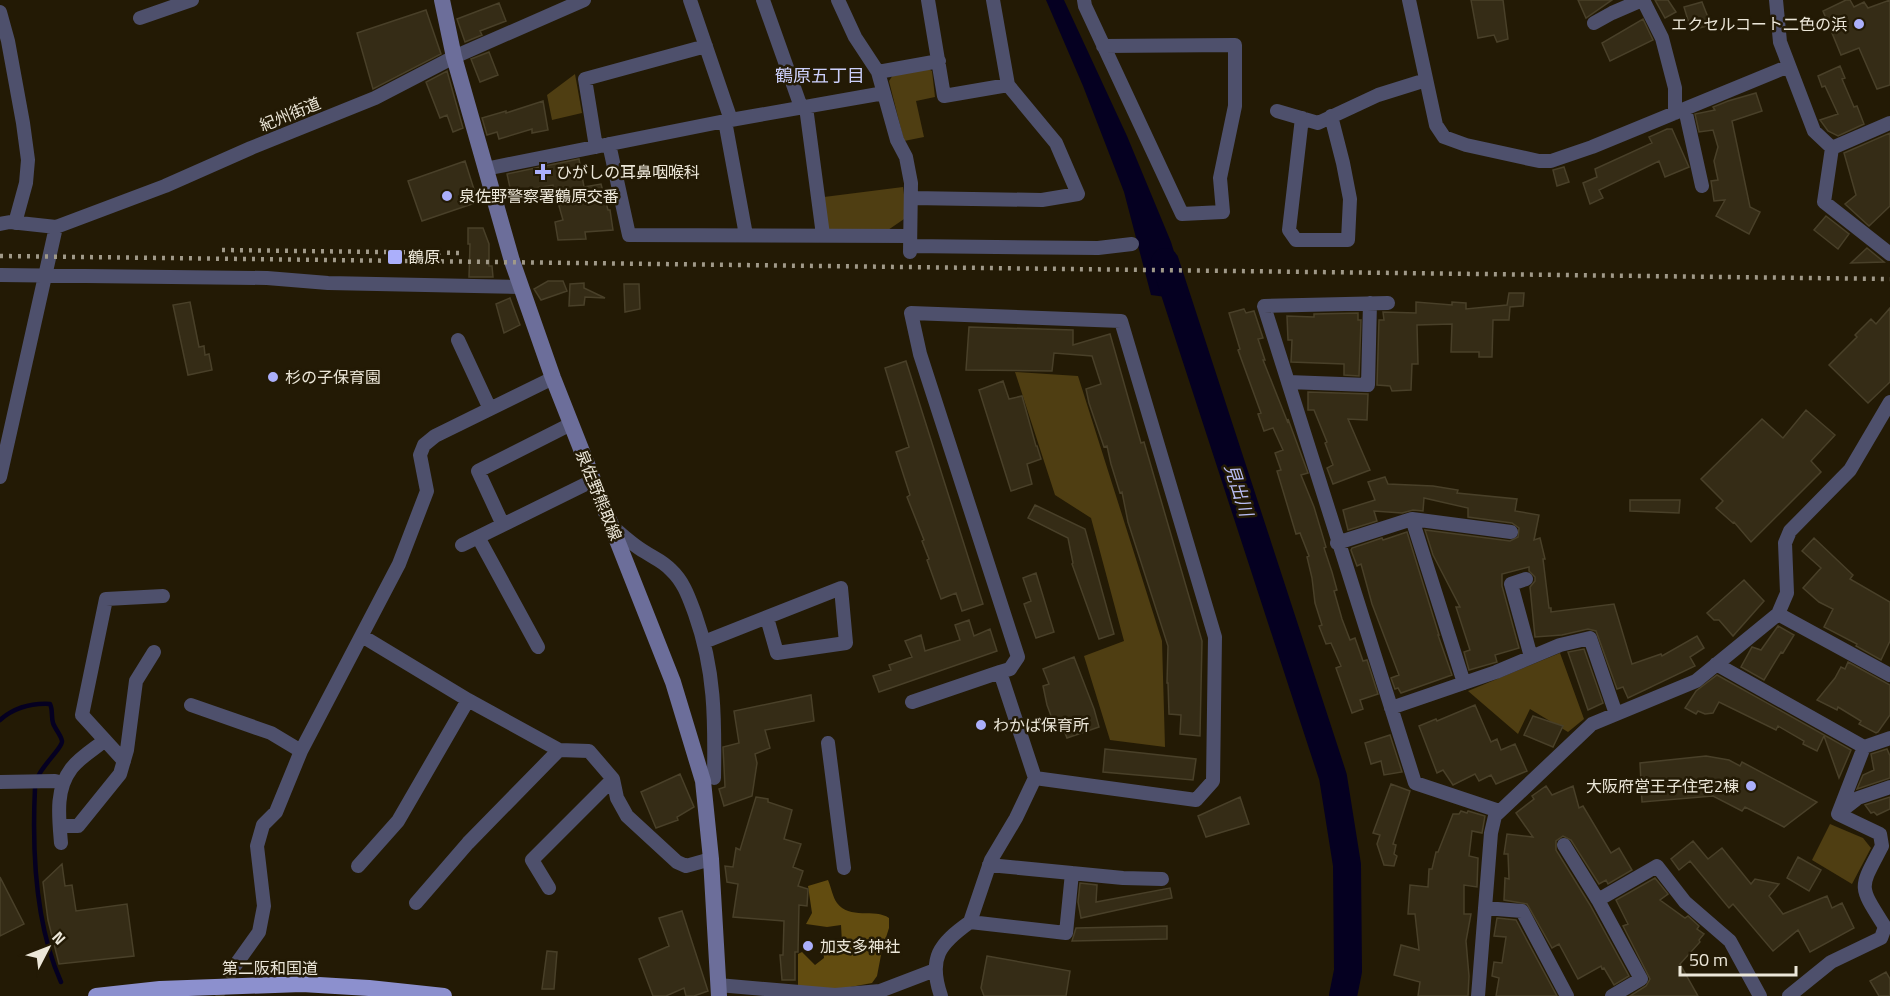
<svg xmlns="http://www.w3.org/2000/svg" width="1890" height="996" font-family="'Titillium Web','Noto Sans JP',sans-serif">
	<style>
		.green { fill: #4f3e12 }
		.forest { fill: #624c10 }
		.water { fill: #050021 }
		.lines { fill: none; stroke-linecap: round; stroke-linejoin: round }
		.stream { stroke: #050021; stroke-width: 4.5 }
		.river { stroke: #050021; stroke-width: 28 }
		.building { fill: #352c16; stroke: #494029; stroke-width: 1.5 }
		.minor-tunnel { stroke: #413925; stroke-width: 14; stroke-dasharray: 14 7; stroke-linecap: butt }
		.minor { stroke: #4e506c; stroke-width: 14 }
		.secondary { stroke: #6c6e9a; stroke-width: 16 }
		.trunk { stroke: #8c90ce; stroke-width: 16 }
		.rail { stroke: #a09989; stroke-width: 4.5; stroke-dasharray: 3 6; stroke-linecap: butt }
		.poi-dot { fill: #abaffb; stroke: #231a05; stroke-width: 2 }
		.labels { text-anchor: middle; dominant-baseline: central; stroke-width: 5; stroke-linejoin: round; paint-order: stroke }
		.poi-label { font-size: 16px; fill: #ece7d9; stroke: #231a05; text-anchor: start }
		.street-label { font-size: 16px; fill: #ece7d9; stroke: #231a05 }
		.neighbourhood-label { font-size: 18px; fill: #ccd0fb; stroke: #231a05 }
		.water-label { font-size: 18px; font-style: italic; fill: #b9bdf4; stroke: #231a05 }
	</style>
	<rect width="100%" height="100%" fill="#231a05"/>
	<path class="green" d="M925,67L932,71L935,97L916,101L924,137L904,141L889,81L893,75Z
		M575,74L582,113L552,120L547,95Z
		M903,187L907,217L888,230L828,231L824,197Z
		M1015,372L1078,376L1162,641L1165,747L1110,740L1084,656L1124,641L1091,518L1055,495Z
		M1560,653L1584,719L1568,732L1530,709L1518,734L1468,691Z
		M1830,824L1863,838L1871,848L1852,884L1812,860Z"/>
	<path class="forest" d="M828,880C831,887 833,898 837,903C849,920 875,908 889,918V928L882,950L877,976L872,983L834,990L798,987V954L802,952L815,965L824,958L823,948L835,952L842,942L841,925L827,927L806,924L812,913L808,886Z"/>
	<path class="water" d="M1046,0H1064L1127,136L1171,242L1189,300L1151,295L1124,192L1083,86Z"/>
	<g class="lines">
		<path class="stream" d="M0,720C15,707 31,703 50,704C53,710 51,716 53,723C55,729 61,735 62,741C63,747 41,767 38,777
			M35,788C32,850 35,924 61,982"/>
		<path class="river" d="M1165,262L1333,777L1347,865L1348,971L1343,996"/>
	</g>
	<path class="building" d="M1471,0H1503L1508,39L1497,42L1494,35L1478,38Z
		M1578,0H1612L1586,18Z
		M1655,0H1668L1676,12L1665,18Z
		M1846,0H1850L1854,7L1864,2L1868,8L1890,0V85L1877,89L1859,48L1841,55L1823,11Z
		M1702,2L1711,25L1691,30L1684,7Z
		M499,3L506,21L480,31L482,35L465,42L457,19Z
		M426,10L441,54L373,89L357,33Z
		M1643,19L1653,40L1610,61L1602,43Z
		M489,52L498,75L480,82L471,59Z
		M1840,66L1845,78L1842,79L1854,107L1857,106L1864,124L1838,136L1828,131L1820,120L1838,114L1825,86L1822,87L1818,76Z
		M447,71L463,128L453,132L447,115L440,118L426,82Z
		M1756,93L1762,111L1732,121L1750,207L1760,212L1749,234L1716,216L1725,200L1714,201L1711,181L1718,180L1714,161L1718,147L1713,130L1699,132L1695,114L1715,110L1713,107L1728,101Z
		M543,101L548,130L532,133V129L499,139L497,132L487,135L482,118L506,111V113Z
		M1667,129H1672L1689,167L1665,177L1659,161L1599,190L1603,198L1590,204L1583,183L1597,177L1595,169L1652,143L1649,137Z
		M1890,133V206L1869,226L1845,204L1856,195L1844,153Z
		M579,159L584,187L601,184L608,210H610L613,230L585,232L586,239L558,240L555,222L563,220L553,185L511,192L507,174Z
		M465,161L478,202L422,221L408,181Z
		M1564,167L1569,182L1557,186L1553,170Z
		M1826,216L1849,234L1838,249L1814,230Z
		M468,228H483L489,244V266H492L493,277H469L470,244H468Z
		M1867,248L1884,262L1851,263Z
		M548,281H563L567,291L541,300L534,289Z
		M584,283V288L605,298L585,297L584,305L569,306L570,284Z
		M624,284H639L640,309L625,312Z
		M1509,293H1524L1523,306L1510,307L1509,320H1493L1492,357H1479V352H1451L1452,324L1417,325L1418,364H1412L1411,390L1392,391L1390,386L1377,385L1379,320H1384L1383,312L1416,313V302L1452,305V302L1466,303V309L1507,305Z
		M510,298L520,325L504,333L496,304Z
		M190,302L199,347L204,346L205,355L209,354L212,370L188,375L173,305Z
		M1890,308V382L1868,403L1829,365L1857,337L1855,335L1871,319L1876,324Z
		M1244,309L1246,313L1254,311L1263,338L1258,339L1265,360H1263L1288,423V419L1308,473L1301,475L1314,507L1326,547L1324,548L1332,572L1337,590L1334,591L1342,619L1350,640L1355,638L1363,661L1367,660L1378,694L1360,700L1363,709L1352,713L1336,668L1341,666L1331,643L1326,644L1319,626L1322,625L1315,603L1312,578L1307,557L1309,556L1300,533L1296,534L1277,471L1281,470L1275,453L1283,450L1273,428L1264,431L1258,414L1261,413L1238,350L1240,349L1229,313Z
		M1358,313V320H1361L1359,376L1344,375V364L1291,362L1292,340H1288L1287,316L1314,317V314Z
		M969,327L1073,330V345L1110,334L1141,443L1144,442L1202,641L1200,736L1180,734L1181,715L1169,714L1168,683H1167L1168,646L1128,522L1122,492L1120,493L1111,464L1107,446L1104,447L1089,403L1086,389L1101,384L1092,356L1054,353L1052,371L966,370Z
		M906,361L983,604L962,611L956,593L941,599L927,560L929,559L922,541L924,540L907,497L910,495L896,452L909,447L885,368Z
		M1003,381L1009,399L1022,396L1036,446H1037L1041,459L1027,464L1032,484L1011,491L979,390Z
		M1308,392L1368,394L1367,420L1348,419L1370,470L1333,484L1327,468L1333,465L1325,443L1327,442L1314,410H1308Z
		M1806,410L1835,435L1811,461L1821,472L1751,542L1734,522L1733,523L1716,508L1723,501L1701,479L1762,419L1783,438Z
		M1385,477L1388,484L1433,486L1458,490L1457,493L1517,499L1515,511L1539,515L1534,540L1540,538L1545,559H1543L1549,608H1551V612L1614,604L1632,664L1661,654L1662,656L1697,636L1704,648L1690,657L1695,666L1628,698L1623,687L1617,689L1596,631L1588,629L1562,635L1535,637L1530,587L1535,581V577L1529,571V567L1502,574V586L1519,648L1495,655L1497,662L1469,670L1464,652L1470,650L1456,607H1460L1433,555L1425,530L1510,541L1518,537L1519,528L1512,523L1468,517V508L1424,498L1423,511L1413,510L1402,513L1374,511L1377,521L1348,530L1343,510L1375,500L1368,482Z
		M1630,500H1680L1679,513L1630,511Z
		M1035,505L1085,529L1114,634L1099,639L1072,564L1073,563L1068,538L1028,518Z
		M1407,532L1439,635H1438L1452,675L1401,693L1398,688L1395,689L1391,678L1399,675L1372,604L1361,564L1357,566L1351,550L1352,548L1382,538L1383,540Z
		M1814,538L1853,575L1850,579L1890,602V641L1881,660L1856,646L1857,644L1824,627L1833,609L1819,602L1803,588L1821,568L1802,551Z
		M1036,573L1054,632L1036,638L1024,604L1031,601L1023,578Z
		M1744,580L1764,601L1733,636L1719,620H1714L1707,613Z
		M969,620L974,636L990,629L997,651L879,692L873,676L891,670L889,665L912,657L905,641L921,635L925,651L960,640L955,625Z
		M1778,626L1794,635L1783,653L1781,652L1764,680L1741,667L1752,647L1761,650Z
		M1584,649L1603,703L1588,710L1568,652Z
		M1074,657L1094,709L1099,727L1067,738L1060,720L1053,721L1047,705L1043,686L1049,684L1043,669Z
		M1848,662L1890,685V715L1878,732L1876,733L1859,724L1861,721L1838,707L1837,710L1817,700L1835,678L1841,667L1845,669Z
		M1717,675L1851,750L1839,778L1824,736L1817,751L1803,744L1804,741L1778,726L1776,730L1719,702L1713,713L1705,714L1698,711L1696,714L1685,708L1696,691Z
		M811,695L814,721L765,730L770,748L755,754L757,763L752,796L724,806L719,789L725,787L723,747L739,743L734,711Z
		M1475,705L1491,742L1497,739L1501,750L1515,744L1527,771L1496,784L1491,775L1479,781L1475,774L1453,785L1443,770L1437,773L1419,726L1436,719L1437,721Z
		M1533,716L1563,726L1553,747L1524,735Z
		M1390,735L1402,772L1384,775L1381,761L1371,764L1365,743Z
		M1105,749L1196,759L1193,780L1103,772Z
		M1887,749L1890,756V778L1857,789L1863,775L1874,770L1871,754Z
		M1706,756L1729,760L1740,766L1742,762L1817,802L1784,827L1745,807L1742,811L1713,796L1642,802L1640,763Z
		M680,774L694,807L677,817L678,820L656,828L641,792Z
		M1391,784L1410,791L1393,844L1396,845L1394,854L1397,856L1394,866L1384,865L1377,844L1380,835L1373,833Z
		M1546,786L1552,795L1573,786L1579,808L1583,806L1611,853L1619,848L1632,870L1608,884L1606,880L1599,884L1571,840L1563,836L1556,841V850L1590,905L1629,976L1614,985L1604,968L1602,969L1601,966L1578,979L1559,944L1552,948L1527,904L1504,900L1505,878L1509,879L1508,854H1504L1507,834L1533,837L1516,813L1534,799L1532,796Z
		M756,797L768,799V802L792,810L784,839L801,844L793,867L803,871L798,886L808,889L807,906L799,905L798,952H795V980H782L780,955H783L784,921L733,917L738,884L727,882L725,866L733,867L736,848L740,850Z
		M1240,797L1249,824L1206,837L1198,816Z
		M1890,797V809L1877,815L1874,812L1871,813L1865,805Z
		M1461,811L1467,813L1468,811L1485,816L1482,833L1472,831L1469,856L1478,858L1477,887L1464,885V914H1471L1466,941L1469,976L1468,996H1418L1420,982L1394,975L1401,945L1419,950L1415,914H1408L1410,885L1428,887L1429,869H1432L1436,852H1438L1453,814H1459Z
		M1693,841L1708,859L1722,848L1751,884L1755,879L1779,884L1769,896L1783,914L1827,896L1832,908L1842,903L1854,928L1810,952L1798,930L1773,951L1733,904L1729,908L1690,861L1679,870L1671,859Z
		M1798,857L1821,870L1809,891L1787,878Z
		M62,864L65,886L72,885L76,911L127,904L134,956L59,964L48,920L43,882Z
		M0,877L24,924L0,936Z
		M1655,878L1668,894L1660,900L1685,918L1688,916L1699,926L1697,929L1704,934L1699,940L1700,942L1680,964L1698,996H1630L1646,986L1650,979L1623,926L1628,924L1616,900Z
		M1080,883L1097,885L1096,902L1170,888L1172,898L1081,918L1078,902Z
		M682,911L708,991L694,996H686L684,988L666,996H653L639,959L669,946L659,918Z
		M1497,918L1516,920L1557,996H1496L1499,978L1492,976L1494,962L1502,963L1506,937L1494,936Z
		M1167,926V939L1072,941L1076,928Z
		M547,951L557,952L554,989H542Z
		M987,956L1070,971L1066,996H984L981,988Z
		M1886,972L1890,979V996H1879L1870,981Z"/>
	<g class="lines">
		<path class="minor-tunnel" d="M216,996L234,967"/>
		<path class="minor" d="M690,0L731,120
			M763,0L801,107
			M838,0L855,37L878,72L897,140L906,157L911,183L910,252
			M993,0L1008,85
			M1084,0L1085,6L1182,214L1223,212L1220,178L1235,106V45L1103,46
			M1409,0L1436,125L1444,137L1466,145L1539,161H1551L1592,147L1789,66
			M1643,0L1662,38L1675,88V113
			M1776,0L1780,42L1814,131L1832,148L1890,123
			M0,12L8,41L23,123L28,160L26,183L15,223
			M140,18L192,0
			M1594,23L1612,13L1642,0
			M878,72L939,61
			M806,107L823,235
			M1685,109L1702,186
			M1277,111L1318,123L1378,95L1426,80
			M1302,118L1289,230L1296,240H1348L1350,199L1343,163L1331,116
			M725,121L746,235
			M609,144L629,235L910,236
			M596,147L585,79L706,46
			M1832,148L1824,202L1890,254
			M485,169L725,121L884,93
			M912,198L1042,200L1078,194L1056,143L1008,85L944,96L928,0
			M0,224L10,222L56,227L165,186L251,148L375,98L454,57L584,0
			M910,246L1098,248L1132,244
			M0,275L267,278L328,283L521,287
			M1388,303L1264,306L1415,783L1499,811
			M458,340L490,409
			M1288,382L1368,385L1370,303
			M0,477L56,227
			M1412,519L1464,683
			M503,525L478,471L571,424
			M612,526C622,535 633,545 645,552C654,558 663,561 671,570C684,582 689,598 695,614C715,670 715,719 714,778
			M478,537L538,647
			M1337,543L1412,519L1511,532
			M462,545L594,480
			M1526,579L1511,584L1531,657
			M1778,614L1890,675
			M362,636L468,700L559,750L589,751L613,779L617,798L627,816L677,862L686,866L711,859
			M704,642L841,588L846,643L777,653L767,618
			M1716,664L1864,747
			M912,702L1000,672L1010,669L1018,657L920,354L911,313L1121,321L1215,637L1213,781L1196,800L1035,778L1000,672
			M191,705L271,733L301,751
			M1391,708L1496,672L1560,645L1590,638L1616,714
			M828,743L844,868
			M124,761L82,715L106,599L163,596
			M0,782L55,781L63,783
			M1840,812L1858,798L1890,787
			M60,826H78L120,774L127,750L136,681L154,652
			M61,843C59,818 55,790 71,769C79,758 94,749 104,741
			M1564,845L1598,900L1641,979L1612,996
			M989,865L1123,878L1162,879
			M358,866L398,821L468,700
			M549,888L532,860L613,779
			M1598,900L1657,866L1685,902L1730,941L1760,996
			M416,903L468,843L559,750
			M1485,908L1522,911L1567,996
			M970,922L991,860L1016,818L1035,778
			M234,967L259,932L264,906L257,846L263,825L276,812L301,751L399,564L427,491L420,455L424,445L435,436L553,378
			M718,985L835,995L880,991L935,970
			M941,996C928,958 939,944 970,922L1066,933L1072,873
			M1478,996L1491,833L1495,816L1592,724L1696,681L1778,614L1787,593L1785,543L1790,531L1850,470L1890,402
			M1789,996L1831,962L1881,938L1885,927C1858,884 1859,890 1882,846L1880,834L1838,814L1864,747L1890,738"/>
		<path class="secondary" d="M442,0L454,57L512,261L553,378L673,682L703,781L711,859L719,996"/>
		<path class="trunk" d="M96,996L160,989L302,984L369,988L444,996"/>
		<path class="rail" d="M222,250L462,253
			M0,256L1890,279"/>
	</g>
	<g class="poi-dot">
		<circle cx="1859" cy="24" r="6"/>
		<path d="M540 163h6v6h6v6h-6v6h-6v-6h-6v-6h6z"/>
		<circle cx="447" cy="196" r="6"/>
		<rect x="387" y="249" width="16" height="16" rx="3"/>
		<circle cx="273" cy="377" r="6"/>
		<circle cx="981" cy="725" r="6"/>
		<circle cx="1751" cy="786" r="6"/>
		<circle cx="808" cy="946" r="6"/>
	</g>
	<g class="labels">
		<g class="poi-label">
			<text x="1847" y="24" text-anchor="end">エクセルコート二色の浜</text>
			<text x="556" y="172">ひがしの耳鼻咽喉科</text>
			<text x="459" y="196">泉佐野警察署鶴原交番</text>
			<text x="408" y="257">鶴原</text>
			<text x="285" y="377">杉の子保育園</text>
			<text x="993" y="725">わかば保育所</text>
			<text x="1739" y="786" text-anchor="end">大阪府営王子住宅2棟</text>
			<text x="820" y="946">加支多神社</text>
		</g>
		<g class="street-label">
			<text transform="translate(290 114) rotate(-22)">紀州街道</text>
			<text transform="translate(599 495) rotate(68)">泉佐野熊取線</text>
			<text x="270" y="968">第二阪和国道</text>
		</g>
		<g class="neighbourhood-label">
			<text x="820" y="75">鶴原五丁目</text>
		</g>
		<g class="water-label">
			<text transform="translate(1239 490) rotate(72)">見出川</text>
		</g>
	</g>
	<g transform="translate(48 948) rotate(48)" stroke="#231a05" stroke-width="4.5" paint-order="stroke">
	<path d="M0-4.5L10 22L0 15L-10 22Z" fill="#ece7d9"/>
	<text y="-9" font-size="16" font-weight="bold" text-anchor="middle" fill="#ece7d9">N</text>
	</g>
	<path d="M1680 966v9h116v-9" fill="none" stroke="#ece7d9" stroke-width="3"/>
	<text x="1689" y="966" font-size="18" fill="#ece7d9" stroke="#231a05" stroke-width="4.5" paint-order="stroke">50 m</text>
</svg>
